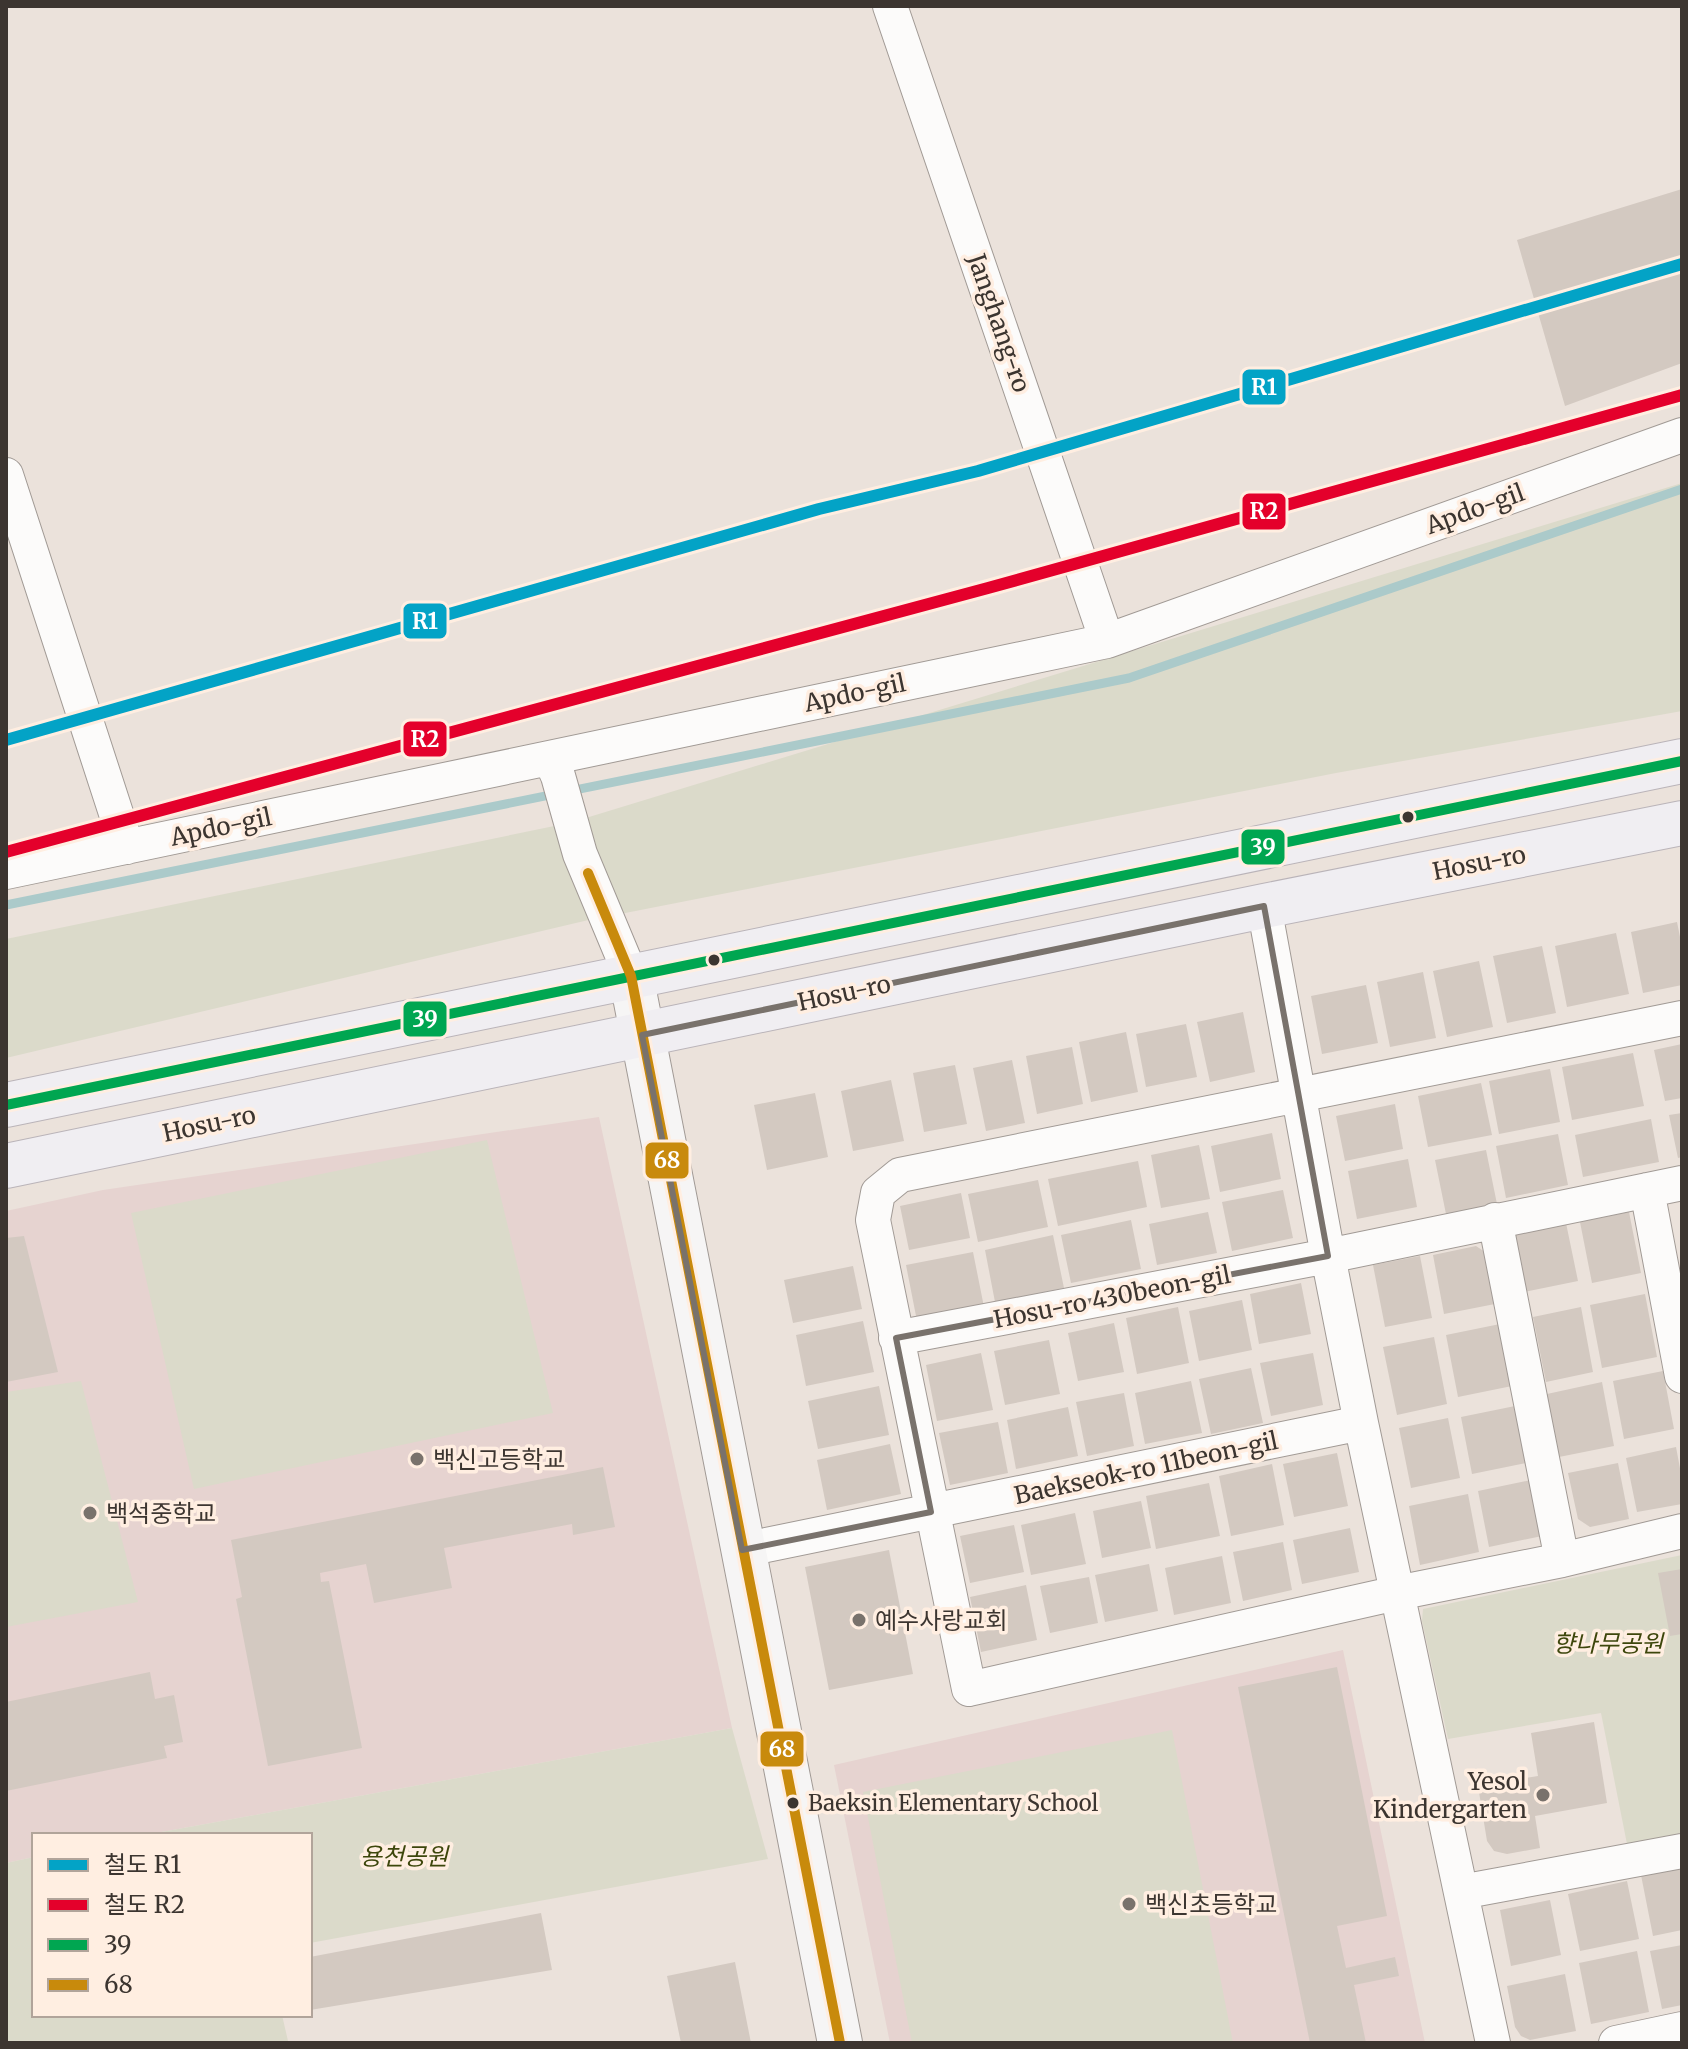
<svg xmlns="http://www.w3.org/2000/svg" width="1688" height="2049" font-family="Merriweather,'Noto Sans KR',serif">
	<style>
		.education { fill: #e6d3d0 }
		.green { fill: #dbdaca }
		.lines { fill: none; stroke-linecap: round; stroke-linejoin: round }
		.stream { stroke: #abcaca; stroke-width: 9 }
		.building { fill: #d3c9c1 }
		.street-casing { stroke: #a19a95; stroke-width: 36 }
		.secondary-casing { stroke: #a19a95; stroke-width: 46 }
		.primary-casing { stroke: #bab4b9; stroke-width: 46 }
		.street { stroke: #fcfbfa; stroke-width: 34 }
		.secondary { stroke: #f6f5f5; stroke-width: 44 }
		.primary { stroke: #f0eef2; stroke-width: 44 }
		.bus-1-casing { stroke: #ffeee1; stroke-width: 16 }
		.bus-2-casing { stroke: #ffeee1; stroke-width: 16 }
		.bus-1 { stroke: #00a651; stroke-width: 10 }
		.bus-2 { stroke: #c88a0c; stroke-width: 10 }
		.rail-1-casing { stroke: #ffeee1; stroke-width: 18 }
		.rail-2-casing { stroke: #ffeee1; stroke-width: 18 }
		.rail-1 { stroke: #03a3c6; stroke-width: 12 }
		.rail-2 { stroke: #e4002b; stroke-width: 12 }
		.marked { fill: none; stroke: #79726c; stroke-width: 6; stroke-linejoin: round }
		.bus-dot { fill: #3c3530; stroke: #ffeee1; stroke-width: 3 }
		.poi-dot { fill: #79726c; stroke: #ffeee1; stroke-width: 3 }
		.labels { text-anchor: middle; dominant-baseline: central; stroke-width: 7; stroke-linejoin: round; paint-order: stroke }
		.bus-label { font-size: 22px; fill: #3c3530; stroke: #ffeee1; text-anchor: start }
		.street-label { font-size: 24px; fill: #3c3530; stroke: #ffeee1 }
		.poi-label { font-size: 24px; fill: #3c3530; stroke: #ffeee1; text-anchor: start }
		.park-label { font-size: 24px; font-style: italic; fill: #3d460b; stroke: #ffeee1 }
		.line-badge { stroke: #ffeee1; stroke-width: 3 }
		.badge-label { font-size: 22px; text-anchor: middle; font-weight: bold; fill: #fff }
	</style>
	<rect width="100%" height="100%" fill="#ebe2db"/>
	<path class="education" d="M599,1117L732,1728L145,1835H34V1857L6,1863V1211L103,1190Z
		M1343,1650L1425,2043H890L834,1765Z"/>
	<path class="green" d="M1682,483V711L1336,773L610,916L576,821Z
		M564,824L597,918L6,1058V939Z
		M487,1140L553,1413L194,1489L131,1213Z
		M81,1381L138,1602L6,1627V1392Z
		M1682,1555V1833L1627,1844L1601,1713L1448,1739L1422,1621L1423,1609Z
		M732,1728L768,1859L310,1943V1835H145Z
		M1172,1730L1233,2043H912L863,1792Z
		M34,1857V2015H282L288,2041L6,2043V1863Z"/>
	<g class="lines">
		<path class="stream" d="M6,905L1129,678L1682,489"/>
	</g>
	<path class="building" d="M1682,189V363L1565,406L1517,240Z
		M1677,922L1682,947V985L1643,993L1631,932Z
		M1616,933L1629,994L1567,1007L1555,946Z
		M1542,946L1556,1013L1507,1023L1493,956Z
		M1479,961L1493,1027L1447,1037L1433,971Z
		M1423,972L1436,1038L1390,1047L1377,982Z
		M1366,985L1378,1043L1322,1054L1311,996Z
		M1243,1012L1255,1072L1210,1082L1197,1022Z
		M1186,1024L1197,1077L1146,1087L1136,1034Z
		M1126,1032L1138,1092L1091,1102L1079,1042Z
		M1682,1044V1098L1665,1101L1654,1050Z
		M1072,1047L1083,1104L1037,1114L1026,1056Z
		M1633,1053L1644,1106L1572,1120L1562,1067Z
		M1012,1060L1025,1123L986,1131L973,1068Z
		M955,1065L967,1124L924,1132L913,1073Z
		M1550,1069L1560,1122L1499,1134L1489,1081Z
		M891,1080L904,1141L853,1151L841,1091Z
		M1481,1083L1492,1135L1428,1147L1418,1096Z
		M815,1093L828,1157L767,1170L754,1105Z
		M1395,1104L1403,1149L1345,1161L1336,1116Z
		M1682,1113V1157L1678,1158L1669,1115Z
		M1651,1119L1659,1162L1583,1177L1575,1135Z
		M1272,1133L1281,1179L1220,1192L1211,1146Z
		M1558,1134L1568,1185L1506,1198L1496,1146Z
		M1199,1145L1210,1199L1161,1208L1151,1155Z
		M1486,1150L1497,1204L1446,1214L1435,1160Z
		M1408,1159L1417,1207L1357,1219L1348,1171Z
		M1138,1161L1147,1207L1058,1226L1048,1179Z
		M1038,1180L1048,1227L978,1242L968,1194Z
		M1283,1190L1293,1238L1232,1251L1222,1202Z
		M961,1193L970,1238L909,1250L900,1206Z
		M1208,1212L1217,1253L1157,1265L1149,1224Z
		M1629,1212L1641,1273L1592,1283L1580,1222Z
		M1131,1220L1141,1269L1071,1283L1061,1235Z
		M1566,1223L1578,1281L1524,1292L1512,1234Z
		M1053,1235L1064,1288L995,1302L985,1250Z
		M24,1236L58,1372L6,1382V1238Z
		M1476,1246L1485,1252L1495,1304L1444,1314L1433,1255Z
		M973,1252L984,1307L917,1321L906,1265Z
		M1420,1256L1432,1318L1385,1327L1373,1265Z
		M853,1266L862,1309L793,1323L784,1280Z
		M1301,1283L1311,1334L1259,1344L1250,1294Z
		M1645,1294L1657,1357L1602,1368L1590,1305Z
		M1242,1300L1252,1350L1199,1361L1189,1311Z
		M1178,1307L1189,1363L1137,1374L1126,1318Z
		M1581,1307L1593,1372L1546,1382L1533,1317Z
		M863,1321L874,1372L806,1386L796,1335Z
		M1114,1323L1124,1372L1078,1381L1068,1333Z
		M1500,1324L1512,1386L1458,1397L1446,1335Z
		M1434,1337L1447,1404L1397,1415L1383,1347Z
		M1049,1340L1060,1394L1005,1405L994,1351Z
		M981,1353L993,1410L937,1421L926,1365Z
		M1313,1353L1323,1405L1271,1416L1260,1363Z
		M1251,1368L1263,1423L1211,1434L1199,1379Z
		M1663,1371L1674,1429L1624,1439L1613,1381Z
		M1191,1381L1202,1433L1145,1444L1135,1393Z
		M1602,1382L1614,1446L1559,1457L1547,1394Z
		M879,1386L889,1435L818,1449L808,1401Z
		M1124,1393L1134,1446L1087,1456L1076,1402Z
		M1520,1405L1531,1462L1472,1474L1461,1417Z
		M1068,1407L1078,1456L1016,1469L1007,1420Z
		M1448,1418L1460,1478L1411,1488L1399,1428Z
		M998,1422L1008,1473L950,1485L939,1433Z
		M890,1444L901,1494L827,1510L817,1460Z
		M1676,1447L1682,1479V1504L1637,1512L1626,1458Z
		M1337,1453L1348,1506L1294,1517L1283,1464Z
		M1618,1463L1629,1519L1590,1527L1578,1519L1568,1473Z
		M1272,1464L1284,1525L1231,1536L1219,1476Z
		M603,1467L615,1527L573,1535L572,1524L444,1548L452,1588L374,1603L366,1564L320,1573L321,1582L329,1581L362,1748L268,1766L236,1599L242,1597L231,1540Z
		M1536,1479L1547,1535L1489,1547L1478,1491Z
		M1209,1483L1220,1536L1156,1549L1146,1496Z
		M1468,1494L1479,1552L1420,1565L1409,1506Z
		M1141,1501L1151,1548L1102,1558L1093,1511Z
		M1075,1513L1086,1564L1031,1575L1021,1525Z
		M1014,1525L1024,1572L970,1583L960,1536Z
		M1350,1528L1359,1572L1302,1584L1293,1540Z
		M1283,1542L1292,1590L1243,1601L1233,1552Z
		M889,1550L913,1674L829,1690L805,1567Z
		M1222,1556L1231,1603L1174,1615L1165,1568Z
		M1149,1564L1158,1611L1105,1622L1095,1575Z
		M1682,1569V1634L1670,1636L1658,1573Z
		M1089,1577L1098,1623L1050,1633L1040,1586Z
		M1026,1585L1037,1640L981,1652L970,1597Z
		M1337,1667L1387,1916L1337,1926L1346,1968L1395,1957L1399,1976L1354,1985L1366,2043H1310L1238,1687Z
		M150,1672L155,1699L174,1695L183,1742L164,1746L167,1758L6,1791V1702Z
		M1594,1722L1607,1803L1535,1816L1540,1848L1507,1854L1494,1851L1487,1841L1478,1786L1538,1776L1531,1733Z
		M1682,1866V1930L1653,1936L1641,1875Z
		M1627,1881L1639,1939L1580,1951L1568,1894Z
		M1550,1900L1561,1955L1511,1966L1500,1910Z
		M541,1913L552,1970L310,2010V1957Z
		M1682,1945V2005L1662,2009L1650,1951Z
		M1637,1951L1649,2012L1591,2024L1579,1963Z
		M735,1962L751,2043H681L667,1976Z
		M1565,1974L1576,2031L1530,2040L1521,2036L1515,2027L1507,1986Z"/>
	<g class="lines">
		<defs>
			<path id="street" d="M890,6L1107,641
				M6,475L127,847
				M550,758L558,776L580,854L631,976
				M6,872L1107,641L1682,435
				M1264,906L1328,1256L1361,1423L1493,2043
				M1682,1018L900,1175L878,1193L873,1220L969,1689L1397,1593L1562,1560L1682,1531
				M1647,1190L1682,1376
				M1495,1220L1562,1560
				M896,1338L1328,1256L1682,1183
				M742,1550L1361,1423
				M1461,1892L1682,1851
				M1616,2043L1682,2029"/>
			<path id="secondary" d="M631,976L840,2043"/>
			<path id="primary" d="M6,1105L1682,761
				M6,1166L1264,906L1682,823"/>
		</defs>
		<use href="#street" class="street-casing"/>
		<use href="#secondary" class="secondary-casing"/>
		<use href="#primary" class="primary-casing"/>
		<use href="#street" class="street"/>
		<use href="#secondary" class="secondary"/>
		<use href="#primary" class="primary"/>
		<defs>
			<path id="bus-1" d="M6,1105L1682,761"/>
			<path id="bus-2" d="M588,873L631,976L840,2043"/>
		</defs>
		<use href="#bus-1" class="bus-1-casing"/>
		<use href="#bus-2" class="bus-2-casing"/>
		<use href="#bus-1" class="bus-1"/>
		<use href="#bus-2" class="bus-2"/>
		<defs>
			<path id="rail-1" d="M6,740L819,509L978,471L1682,264"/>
			<path id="rail-2" d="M6,852L988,588L1682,395"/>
		</defs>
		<use href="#rail-1" class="rail-1-casing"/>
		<use href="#rail-2" class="rail-2-casing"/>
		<use href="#rail-1" class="rail-1"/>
		<use href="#rail-2" class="rail-2"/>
	</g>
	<path class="marked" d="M1264,906L1328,1256L896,1338L931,1512L742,1550L642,1035Z"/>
	<g class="bus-dot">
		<circle cx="1408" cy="817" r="7"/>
		<circle cx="714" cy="960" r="7"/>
		<circle cx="793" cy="1803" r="7"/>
	</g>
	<g class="poi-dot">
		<circle cx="417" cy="1459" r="8"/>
		<circle cx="90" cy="1513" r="8"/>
		<circle cx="859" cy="1620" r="8"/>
		<circle cx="1543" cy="1795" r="8"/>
		<circle cx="1129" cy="1904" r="8"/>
	</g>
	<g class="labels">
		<g class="bus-label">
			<text x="808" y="1803">Baeksin Elementary School</text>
		</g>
		<g class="street-label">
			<text transform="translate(999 323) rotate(71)">Janghang-ro</text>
			<text transform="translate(1475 509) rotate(-20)">Apdo-gil</text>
			<text transform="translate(855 693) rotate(-12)">Apdo-gil</text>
			<text transform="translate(221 827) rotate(-12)">Apdo-gil</text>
			<text transform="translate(1479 863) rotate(-11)">Hosu-ro</text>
			<text transform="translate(844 993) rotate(-12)">Hosu-ro</text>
			<text transform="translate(209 1124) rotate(-12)">Hosu-ro</text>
			<text transform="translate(1112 1297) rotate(-11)">Hosu-ro 430beon-gil</text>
			<text transform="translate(1146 1468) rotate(-12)">Baekseok-ro 11beon-gil</text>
		</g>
		<g class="poi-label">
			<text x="433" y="1459">백신고등학교</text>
			<text x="106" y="1513">백석중학교</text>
			<text x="875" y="1620">예수사랑교회</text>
			<text x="1527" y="1781" text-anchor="end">Yesol<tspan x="1527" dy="28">Kindergarten</tspan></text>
			<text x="1145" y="1904">백신초등학교</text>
		</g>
		<g class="park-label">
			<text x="1608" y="1643">향나무공원</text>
			<text x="404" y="1856">용천공원</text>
		</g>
	</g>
	<g class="line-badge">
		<rect x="1241" y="368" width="46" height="38" rx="8" fill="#03a3c6"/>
		<rect x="1241" y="492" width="46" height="39" rx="8" fill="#e4002b"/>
		<rect x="402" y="602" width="46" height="38" rx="8" fill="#03a3c6"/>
		<rect x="402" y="720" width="46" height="38" rx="8" fill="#e4002b"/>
		<rect x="1240" y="828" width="46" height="38" rx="8" fill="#00a651"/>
		<rect x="402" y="1000" width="46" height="38" rx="8" fill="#00a651"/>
		<rect x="644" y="1141" width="46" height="39" rx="8" fill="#c88a0c"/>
		<rect x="759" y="1730" width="46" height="38" rx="8" fill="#c88a0c"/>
	</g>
	<g class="badge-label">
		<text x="1264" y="395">R1</text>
		<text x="1264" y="519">R2</text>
		<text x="425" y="629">R1</text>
		<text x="425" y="747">R2</text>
		<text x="1263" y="855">39</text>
		<text x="425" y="1027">39</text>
		<text x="667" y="1168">68</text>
		<text x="782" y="1757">68</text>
	</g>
	<rect width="1688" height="2049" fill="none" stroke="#3c3530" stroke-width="16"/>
	<rect x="32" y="1833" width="280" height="184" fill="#ffeee1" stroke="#b1a49a" stroke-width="2"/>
	<rect x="48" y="1859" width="40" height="12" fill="#03a3c6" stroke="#b1a49a" stroke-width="2"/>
	<text x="104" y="1873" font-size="24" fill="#3c3530">철도 R1</text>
	<rect x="48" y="1899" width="40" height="12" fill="#e4002b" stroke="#b1a49a" stroke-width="2"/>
	<text x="104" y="1913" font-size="24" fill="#3c3530">철도 R2</text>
	<rect x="48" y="1939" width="40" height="12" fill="#00a651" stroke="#b1a49a" stroke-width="2"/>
	<text x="104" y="1953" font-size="24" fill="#3c3530">39</text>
	<rect x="48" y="1979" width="40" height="12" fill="#c88a0c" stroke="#b1a49a" stroke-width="2"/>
	<text x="104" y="1993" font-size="24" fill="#3c3530">68</text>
</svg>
